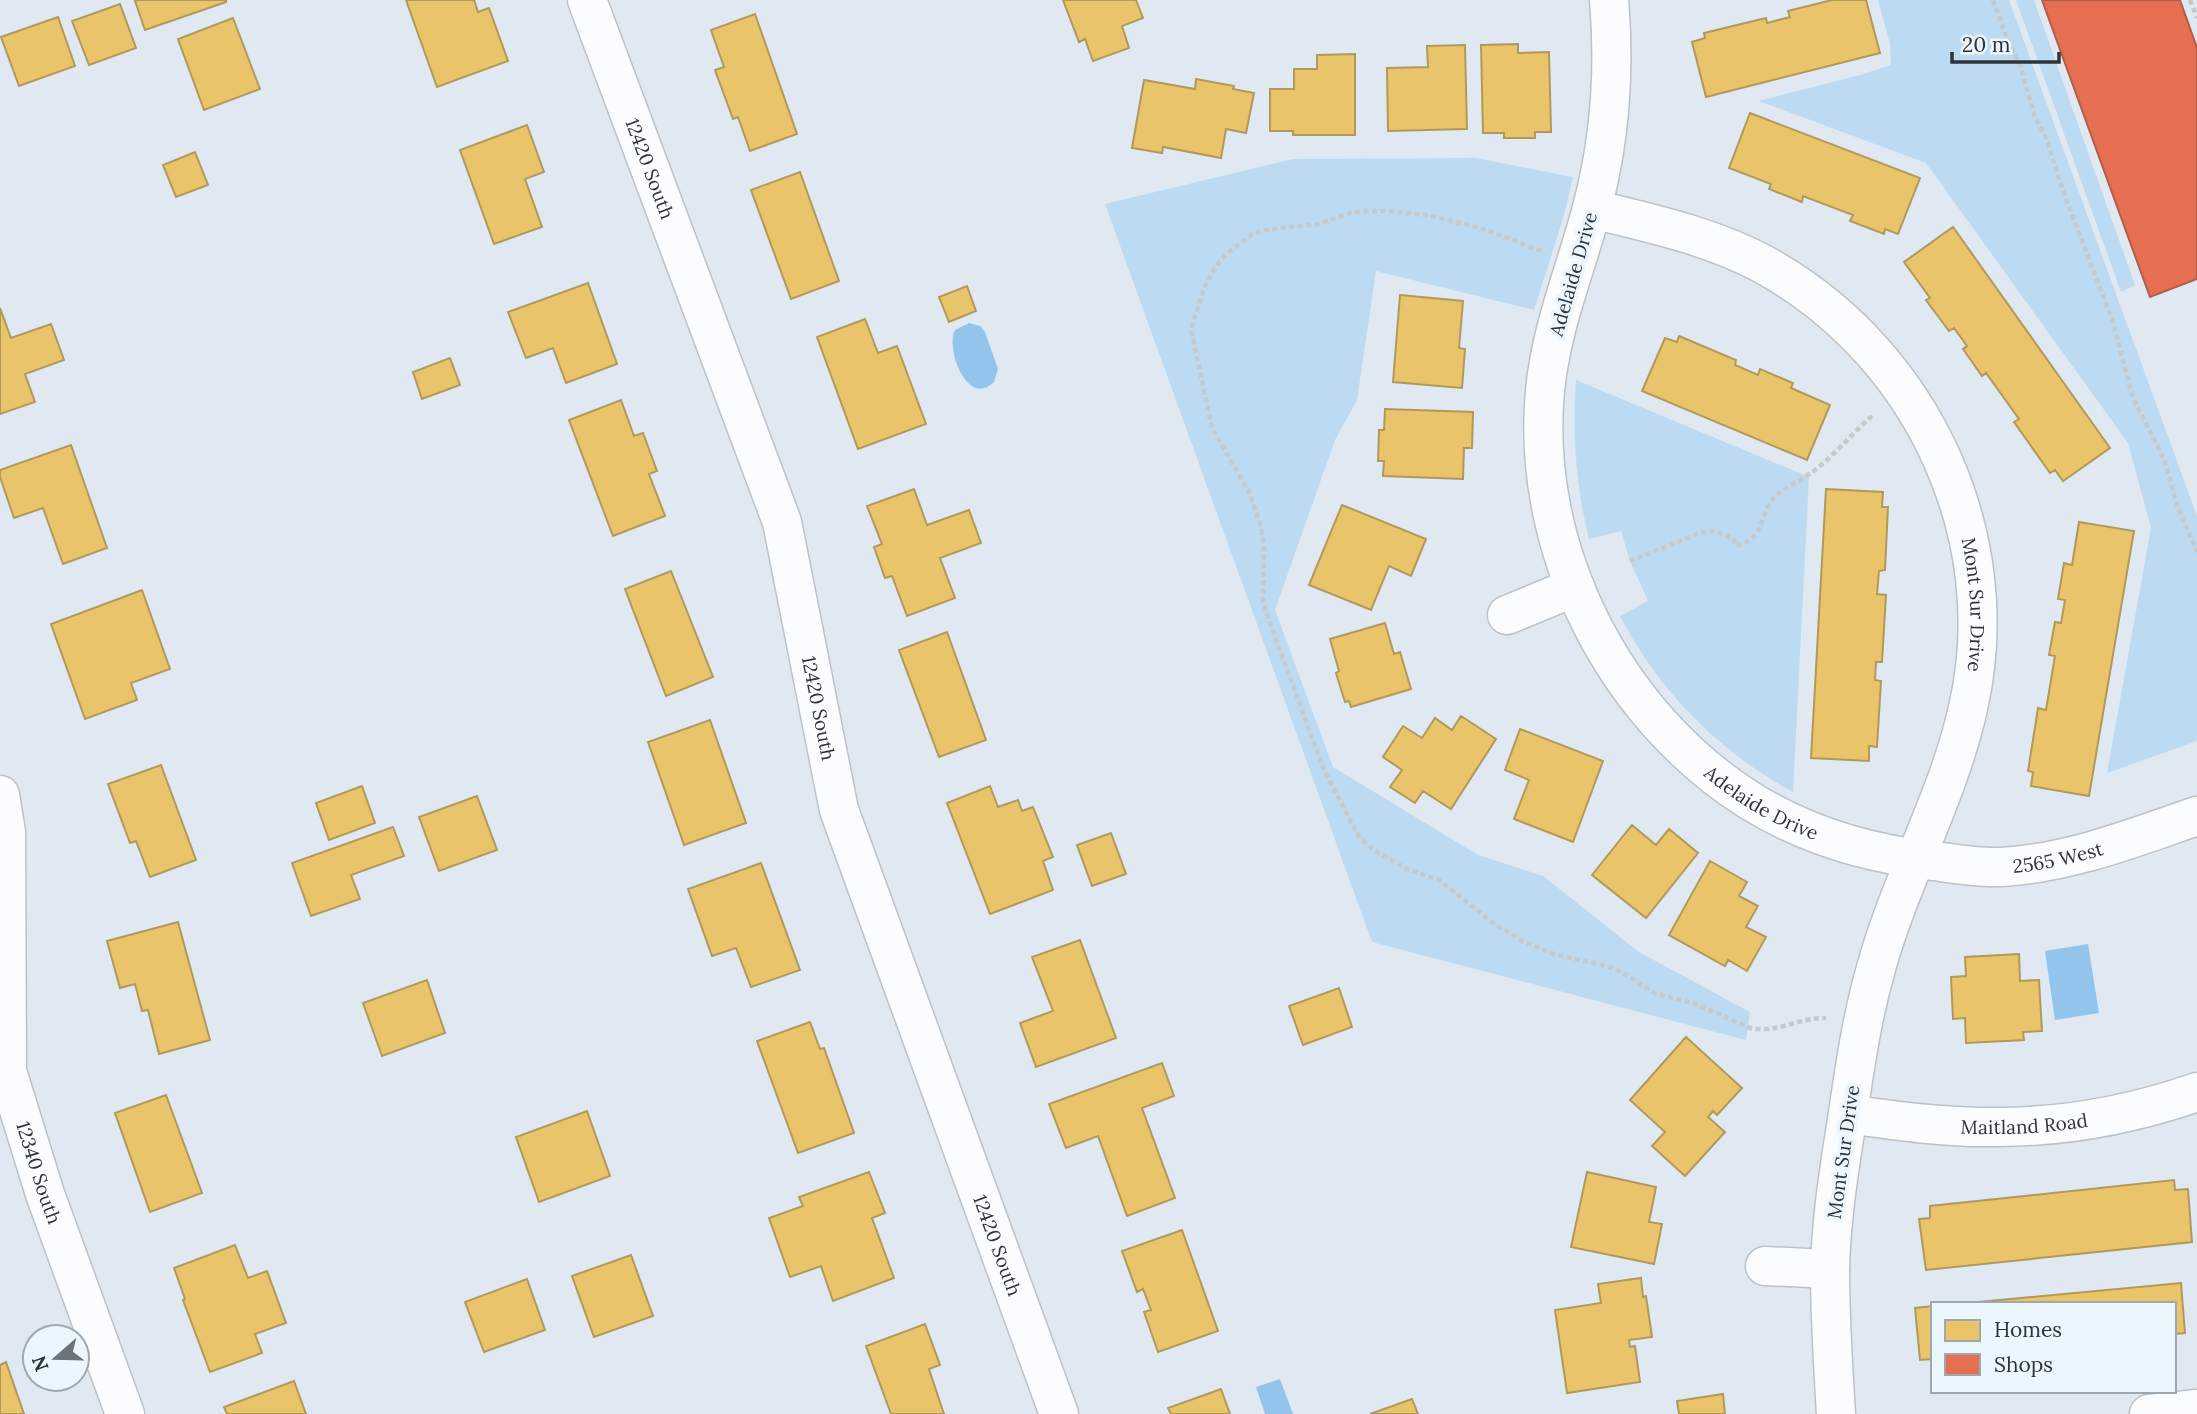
<svg xmlns="http://www.w3.org/2000/svg" width="2197" height="1414" font-family="Lora,serif">
	<style>
		.green { fill: #bcdaf2 }
		.water { fill: #93c4eb }
		.homes { fill: #e9c46a; stroke: #b1995b; stroke-width: 2 }
		.shops { fill: #e76f51; stroke: #b05d4a; stroke-width: 2 }
		.lines { fill: none; stroke-linecap: round; stroke-linejoin: round }
		.minor-casing { stroke: #bcc2c8; stroke-width: 41 }
		.path { stroke: #c5c9cb; stroke-width: 4.5; stroke-dasharray: 5 3.5; stroke-linecap: butt }
		.minor { stroke: #fafcfd; stroke-width: 38 }
		.labels { text-anchor: middle; dominant-baseline: central; stroke-width: 7; stroke-linejoin: round; paint-order: stroke }
		.street-label { font-size: 19px; fill: #2e3439; stroke: #ecf6fe }
	</style>
	<rect width="100%" height="100%" fill="#e0e9f1"/>
	<path class="green" d="M1878,0H2009L2197,516V741L2107,773L2151,528L2128,443L1926,163L1759,101L1860,75L1891,65L1890,44Z
		M2016,0H2034L2135,285L2121,292Z
		M1476,158L1573,177L1563,219L1534,310L1376,271L1357,400L1335,440L1275,610L1333,767L1478,855L1543,876L1639,952L1750,1012L1746,1040L1372,942L1105,204L1293,159Z
		M1576,380L1809,477L1793,792C1718,751 1659,691 1620,616L1648,601L1630,561L1621,531L1589,539C1576,486 1572,434 1576,380Z"/>
	<path class="water" d="M969,323L980,326L985,332L998,369L994,382C967,409 945,347 955,330Z
		M2088,944L2099,1013L2055,1020L2045,951Z
		M1280,1379L1293,1414H1265L1256,1387Z"/>
	<path class="homes" d="M138,0H226V2L145,30L135,1Z
		M406,0H474L478,12L489,8L508,61L437,87Z
		M1063,0H1136L1143,18L1122,26L1129,48L1093,61L1085,39L1079,42Z
		M1832,0H1866L1880,53L1706,97L1692,42L1705,38L1704,33L1766,18L1767,23L1790,17L1788,11Z
		M120,4L136,48L89,65L72,21Z
		M755,14L797,134L750,151L738,117L733,119L715,70L724,67L711,30Z
		M58,17L75,66L19,86L1,37Z
		M233,18L260,89L204,110L178,39Z
		M1518,44V53L1549,52L1551,132H1535V138H1504V133H1483L1481,45Z
		M1465,45L1467,129L1388,131L1387,68L1428,67L1427,46Z
		M1355,54V135H1293V131H1270V89H1294V69H1317V55Z
		M1196,79L1234,86L1233,89L1254,93L1246,133L1226,129L1221,158L1163,147L1162,153L1132,148L1144,80L1195,89Z
		M1750,113L1920,178L1898,234L1885,229L1884,234L1850,221L1853,215L1803,196L1802,202L1769,189L1771,184L1729,168Z
		M527,125L544,172L525,179L542,227L494,244L460,150Z
		M195,152L208,185L176,197L163,165Z
		M800,172L839,281L791,299L751,190Z
		M1953,227L2110,448L2063,481L2055,470L2050,473L2014,422L2019,419L1986,373L1982,376L1963,349L1967,346L1954,328L1949,331L1926,300L1930,298L1904,262Z
		M588,283L617,364L566,383L553,348L526,358L508,312Z
		M967,286L976,311L949,322L939,297Z
		M1400,295L1463,301L1459,348L1465,349L1462,388L1393,382Z
		M0,308L11,338L51,324L64,360L25,374L35,402L0,414Z
		M865,319L878,353L897,346L926,424L858,449L817,337Z
		M1679,336L1736,360L1735,365L1758,375L1760,369L1793,383L1791,388L1830,405L1807,460L1642,391L1665,338L1677,342Z
		M450,358L460,385L422,399L413,372Z
		M621,400L634,436L643,433L657,471L649,474L665,516L613,536L569,420Z
		M1385,409L1473,412L1472,448H1464L1463,479L1383,476L1384,461H1378L1379,430H1384Z
		M71,445L107,548L63,564L43,508L14,518L0,477V470Z
		M914,489L927,525L969,510L981,543L940,558L955,598L907,616L892,576L885,578L874,547L882,544L867,506Z
		M1826,489L1883,492L1882,507H1888L1885,570L1879,571L1877,594L1886,595L1882,662H1876L1875,680L1881,681L1877,747L1869,746V761L1811,758Z
		M1342,505L1426,539L1411,576L1389,566L1371,610L1309,585Z
		M2079,522L2134,531L2089,796L2031,786L2033,772L2028,771L2038,708L2046,710L2055,656L2049,655L2055,622L2061,623L2065,600L2058,599L2064,563L2072,565Z
		M671,571L713,677L666,696L625,589Z
		M142,590L170,669L131,683L137,700L85,719L51,624Z
		M1385,623L1394,654L1400,652L1411,689L1351,707L1349,701L1345,702L1336,673L1339,671L1330,639Z
		M947,632L986,740L939,757L899,650Z
		M1461,716L1496,739L1451,809L1423,791L1415,803L1390,787L1402,770L1383,757L1403,726L1422,738L1435,718L1452,730Z
		M710,720L746,823L684,845L648,742Z
		M1520,729L1603,761L1573,842L1514,819L1529,780L1505,770Z
		M161,765L196,860L150,877L136,841L130,843L108,784Z
		M362,786L375,823L329,840L316,803Z
		M990,786L998,807L1018,800L1022,811L1033,807L1053,857L1043,861L1053,890L990,914L947,803Z
		M477,796L497,850L439,871L419,817Z
		M1632,825L1656,845L1669,829L1698,853L1646,918L1592,875Z
		M393,827L404,856L351,875L360,899L311,916L292,863Z
		M1111,833L1126,874L1092,886L1077,845Z
		M1710,861L1747,882L1739,896L1758,906L1746,927L1766,937L1747,971L1728,960L1725,966L1669,935Z
		M761,863L800,970L751,987L736,948L712,956L688,889Z
		M178,922L210,1040L159,1054L148,1010L142,1011L135,984L120,988L107,941Z
		M1080,940L1116,1038L1036,1067L1020,1023L1053,1011L1032,957Z
		M2019,954L2020,981L2039,980L2042,1031L2023,1032L2024,1040L1966,1043L1965,1018L1953,1019L1951,977L1966,976L1965,957Z
		M427,980L445,1033L382,1056L363,1003Z
		M1339,988L1352,1027L1303,1045L1289,1006Z
		M810,1022L820,1049L824,1048L854,1133L798,1153L757,1041Z
		M1686,1037L1742,1088L1717,1115L1713,1111L1708,1117L1725,1132L1685,1176L1652,1146L1665,1132L1630,1100Z
		M1162,1063L1174,1096L1142,1108L1175,1198L1127,1216L1098,1136L1066,1148L1049,1104Z
		M166,1095L202,1193L150,1212L115,1113Z
		M587,1111L610,1176L539,1202L516,1137Z
		M869,1172L885,1213L872,1218L894,1278L833,1301L821,1266L790,1277L769,1218L803,1206L799,1197Z
		M1587,1172L1656,1187L1649,1222L1662,1224L1654,1264L1571,1247Z
		M2174,1180L2175,1190L2188,1189L2192,1242L1926,1270L1919,1219L1930,1218V1206Z
		M1182,1230L1218,1331L1158,1352L1144,1312L1151,1310L1143,1289L1137,1292L1122,1251Z
		M235,1245L248,1278L267,1271L286,1323L255,1334L262,1353L210,1372L183,1300L185,1299L174,1268Z
		M631,1255L653,1316L594,1337L572,1276Z
		M1641,1278L1643,1297L1646,1296L1652,1337L1629,1340L1630,1347L1635,1346L1640,1382L1567,1393L1555,1310L1601,1303L1598,1284Z
		M527,1279L545,1330L484,1352L465,1302Z
		M2181,1283L2185,1333L2175,1334L2176,1344H2174V1304H1957Z
		M1933,1306V1367H1932V1359L1920,1360L1915,1308Z
		M925,1324L940,1365L929,1369L944,1414H891L866,1346Z
		M6,1362L24,1414H0V1365Z
		M294,1381L306,1414H227L224,1407Z
		M1221,1389L1230,1414H1171L1168,1408Z
		M1723,1394L1725,1414H1679L1677,1401Z
		M1412,1399L1418,1414H1370Z"/>
	<path class="shops" d="M2042,0H2180L2197,48V279L2150,297Z"/>
	<g class="lines">
		<defs>
			<g id="minor">
				<path id="s1" d="M587,0L782,522L839,810L1059,1414"/>
				<path id="s2" d="M1609,0C1615,70 1610,140 1592,208C1576,269 1551,327 1545,391C1530,550 1615,715 1749,800C1805,835 1870,854 1934,861C1956,864 1979,868 2001,867C2070,863 2133,838 2197,816"/>
				<path id="s3" d="M1592,209C1652,223 1722,239 1775,271C1924,359 2007,538 1968,708C1948,799 1899,882 1875,972C1862,1018 1855,1066 1848,1113C1840,1165 1831,1217 1830,1270C1830,1318 1833,1366 1836,1414"/>
				<path d="M1507,615L1575,587"/>
				<path id="s4" d="M0,795L6,832L7,1071L45,1194L125,1414"/>
				<path id="s5" d="M1848,1114C1897,1121 1947,1128 1997,1127C2064,1127 2134,1114 2197,1092"/>
				<path d="M1765,1266L1830,1269"/>
				<path d="M2149,1414L2197,1409"/>
			</g>
		</defs>
		<use href="#minor" class="minor-casing"/>
		<path class="path" d="M1993,0L2008,41L2020,65L2034,114L2047,140L2062,188L2113,322L2133,398L2164,459L2178,508L2197,552
			M2190,0L2197,18
			M1541,251L1484,229L1428,215L1388,211L1353,212L1318,224L1271,229L1254,233L1226,254L1215,268L1205,286L1191,329L1212,428L1249,492L1261,526L1264,546L1263,600L1266,612L1324,770L1359,837L1372,849L1407,869L1439,880L1492,922L1522,941L1554,954L1610,967L1622,972L1656,994L1696,1004L1750,1028C1775,1034 1801,1017 1826,1018
			M1630,561L1700,533L1714,531L1733,538L1736,546C1767,538 1757,517 1774,498C1786,485 1805,479 1819,467C1838,451 1854,432 1873,415"/>
		<use href="#minor" class="minor"/>
	</g>
	<g class="labels">
		<g class="street-label">
			<text stroke="none"><textPath href="#s1" startOffset="180">12420 South</textPath></text>
			<text transform="translate(1573 274) rotate(-74)">Adelaide Drive</text>
			<text stroke="none"><textPath href="#s3" startOffset="600">Mont Sur Drive</textPath></text>
			<text stroke="none"><textPath href="#s1" startOffset="747">12420 South</textPath></text>
			<text stroke="none"><textPath href="#s2" startOffset="891">Adelaide Drive</textPath></text>
			<text stroke="none"><textPath href="#s2" startOffset="1200">2565 West</textPath></text>
			<text stroke="none"><textPath href="#s5" startOffset="177">Maitland Road</textPath></text>
			<text transform="translate(1843 1152) rotate(-82)">Mont Sur Drive</text>
			<text stroke="none"><textPath href="#s4" startOffset="383">12340 South</textPath></text>
			<text stroke="none"><textPath href="#s1" startOffset="1314">12420 South</textPath></text>
		</g>
	</g>
	<rect x="1931" y="1302" width="245" height="91" fill="#ecf6fe" stroke="#a0a8af" stroke-width="2"/>
	<rect x="1945" y="1320" width="35" height="21" fill="#e9c46a" stroke="#a0a8af" stroke-width="2"/>
	<text x="1994" y="1337" font-size="21" fill="#2e3439">Homes</text>
	<rect x="1945" y="1354" width="35" height="21" fill="#e76f51" stroke="#a0a8af" stroke-width="2"/>
	<text x="1994" y="1372" font-size="21" fill="#2e3439">Shops</text>
	<g transform="translate(56 1358) rotate(250)"><circle r="33" fill="#ecf6fe" stroke="#a0a8af" stroke-width="2"/>
	<path d="M0-5L12 26L0 18L-12 26Z" fill="#6c7379"/>
	<text y="-10" font-size="19" font-weight="bold" text-anchor="middle" fill="#2e3439">N</text>
	</g>
	<path d="M1952 52v10h107v-10" fill="none" stroke="#2e3439" stroke-width="3.5"/>
	<text x="1962" y="52" font-size="21" fill="#2e3439" stroke="#ecf6fe" stroke-width="5" paint-order="stroke">20 m</text>
</svg>
